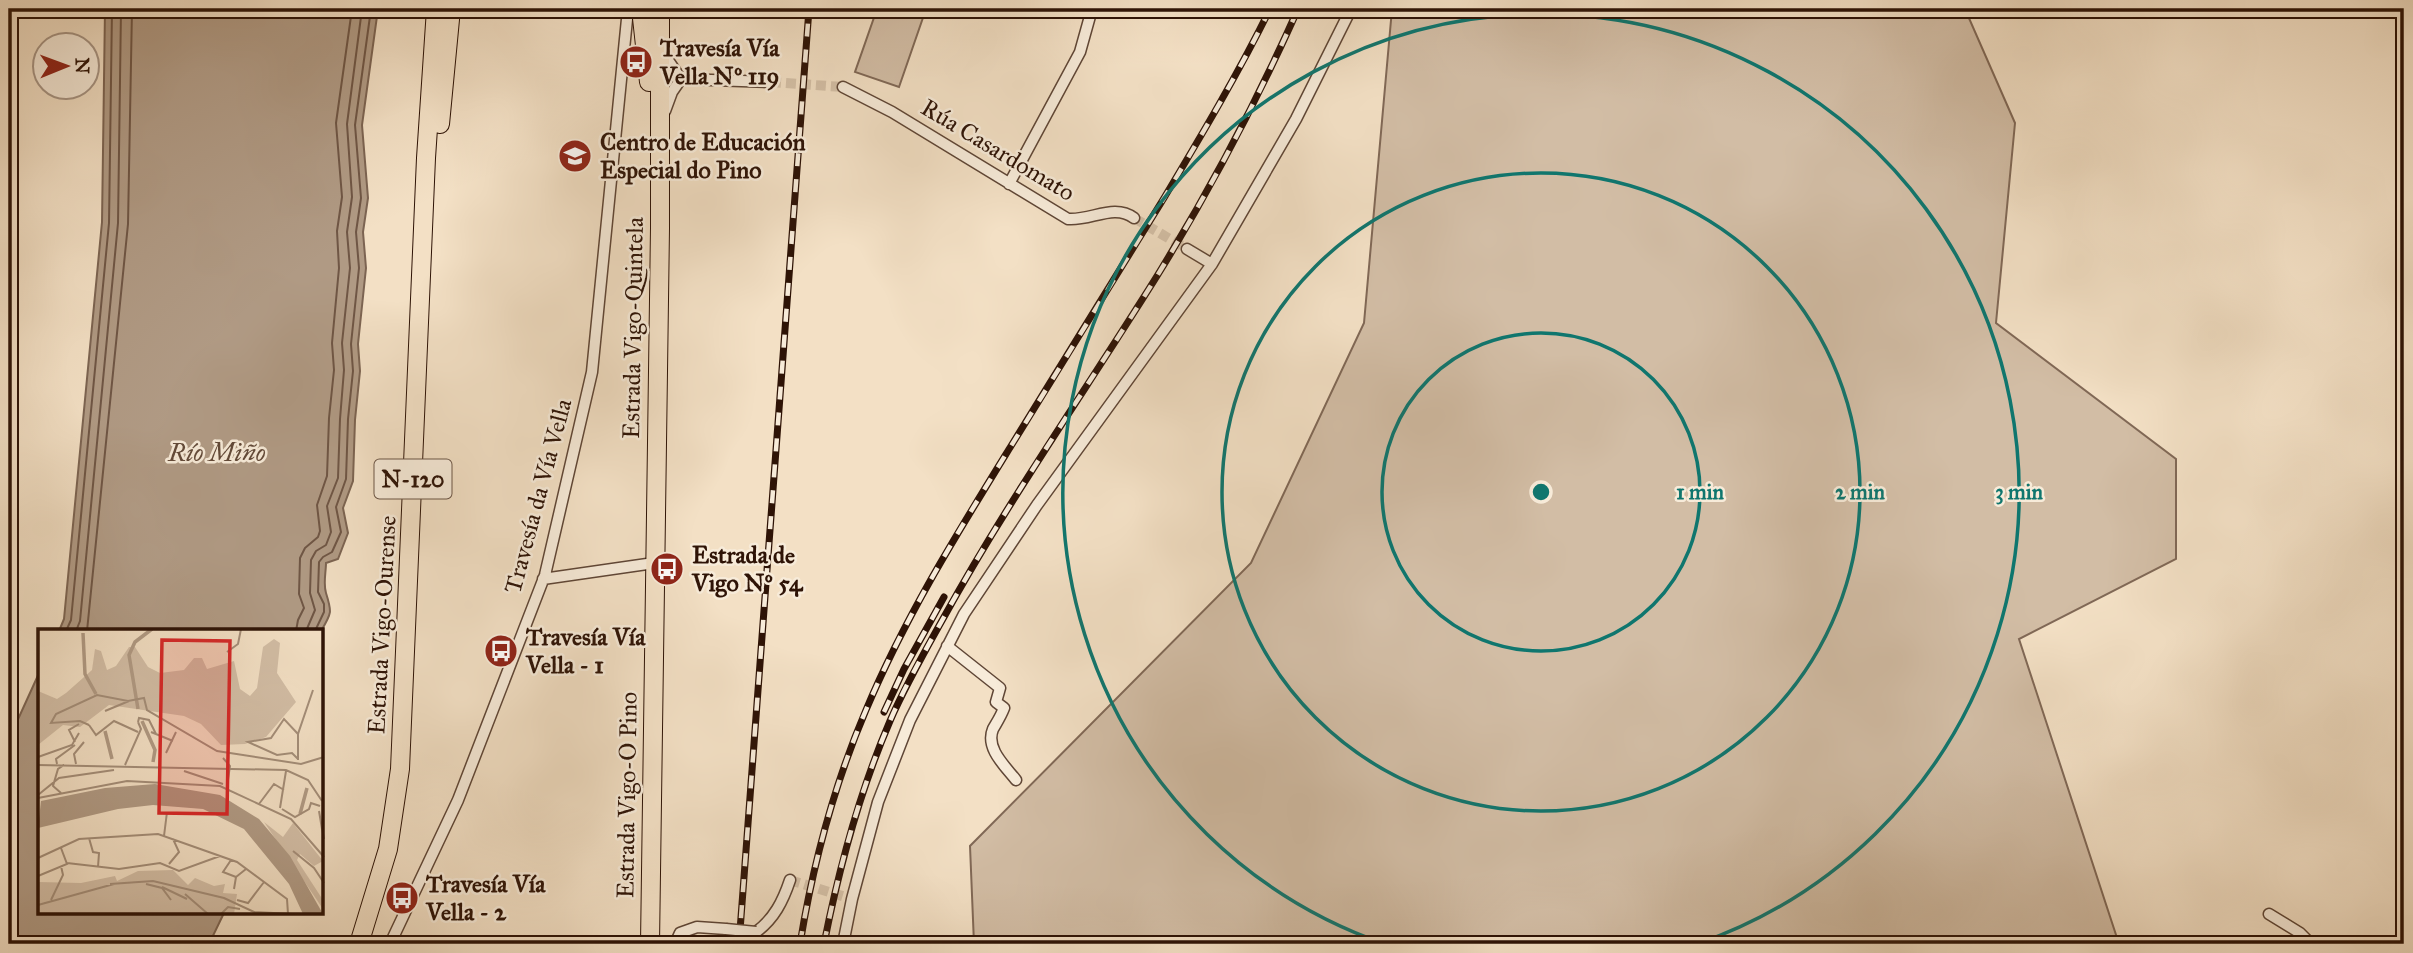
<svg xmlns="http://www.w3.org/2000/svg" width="2413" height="953" font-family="'IM FELL Great Primer',serif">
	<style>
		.green { fill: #d2bda5; stroke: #806856; stroke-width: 2 }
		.water { fill: #b09a84; stroke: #7c6452; stroke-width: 2 }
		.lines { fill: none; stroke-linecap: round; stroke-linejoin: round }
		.shore { stroke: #6f5645; stroke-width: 2 }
		.minor-tunnel { stroke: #d5c1a8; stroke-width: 10; stroke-dasharray: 10 5; stroke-linecap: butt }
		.minor-casing { stroke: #5f4636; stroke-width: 13 }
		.trunk-casing { stroke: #2e1306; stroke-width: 20 }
		.minor { stroke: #f7ebd9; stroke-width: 10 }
		.trunk { stroke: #f3e0c5; stroke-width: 18 }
		.rail-casing { stroke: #2e1306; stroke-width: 7 }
		.rail { stroke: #f7ebd9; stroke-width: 4.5; stroke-dasharray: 13; stroke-linecap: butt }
		.minor-bridge-casing { stroke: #5f4636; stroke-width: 13; stroke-linecap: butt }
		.minor-bridge { stroke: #f7ebd9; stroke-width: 10 }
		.ring { fill: none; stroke: #0f766e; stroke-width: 3.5 }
		.labels { text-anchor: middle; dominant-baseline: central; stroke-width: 5; stroke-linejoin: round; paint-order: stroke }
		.shield { fill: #f7ebd9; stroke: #6a5445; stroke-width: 2 }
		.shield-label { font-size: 23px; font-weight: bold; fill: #2e1306 }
		.poi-label { font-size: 24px; font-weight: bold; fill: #2e1306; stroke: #f7ebd9; text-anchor: start }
		.street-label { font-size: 24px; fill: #2e1306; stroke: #f7ebd9 }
		.water-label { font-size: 26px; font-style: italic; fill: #624938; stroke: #f7ebd9 }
		.inset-river { fill: none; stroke: #b09a84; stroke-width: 3.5 }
		.inset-road { fill: none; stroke: #a48e79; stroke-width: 2 }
		.view { fill: #d62828; fill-opacity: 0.15; stroke: #d62828; stroke-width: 3.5 }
		.inset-edge { fill: none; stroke: #2e1306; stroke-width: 3.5 }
		.centre { fill: #0f766e; stroke: #f7ebd9; stroke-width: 3.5 }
		.ring-label { font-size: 21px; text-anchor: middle; font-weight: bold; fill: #0f766e; stroke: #f7ebd9; stroke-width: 5; stroke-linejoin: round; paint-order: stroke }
	</style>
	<rect width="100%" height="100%" fill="#f3e0c5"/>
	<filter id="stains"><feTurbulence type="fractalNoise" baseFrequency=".00286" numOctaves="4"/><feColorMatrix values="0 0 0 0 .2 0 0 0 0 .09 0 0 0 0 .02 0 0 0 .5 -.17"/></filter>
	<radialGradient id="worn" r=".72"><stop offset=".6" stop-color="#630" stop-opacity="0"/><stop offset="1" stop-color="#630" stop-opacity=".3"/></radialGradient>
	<path class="green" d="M877,9H926L899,87L855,72Z
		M1392,9H1965L2015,123L1996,323L2176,459V559L2019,639L2119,944H974L970,846L1251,563L1364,323Z"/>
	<path class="water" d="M105,9H378L362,125L368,198L363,232L366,268L358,344L360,371L355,420L353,481L343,508L348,533L338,559L326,563C326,572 323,584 326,593C332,612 332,613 321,631H59L64,619L102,222Z
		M40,671V913H224L209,944H9V739Z"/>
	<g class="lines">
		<path class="shore" d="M66,631L71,620L109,223L112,9
			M76,631L80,621L118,223L121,9
			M87,631L128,224L132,9
			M296,631L298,620L304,608L299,594L300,558L305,548L318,537L320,531L317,505L327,476L329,418L334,370L332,343L339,268L337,231L342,197L336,123L352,9
			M306,631L315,610L310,593L311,560L316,551L326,545L331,532L327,506L338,478L340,419L344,370L342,343L350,268L347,232L352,197L347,124L362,9
			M315,631L324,612V604L318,592L319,562L323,557L332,552L341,532L336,507L346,479L348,419L353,371L351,344L359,268L356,232L361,198L355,125L371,9"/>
		<path class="minor-tunnel" d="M771,82L843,87
			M1134,218L1187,249
			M790,880L852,899"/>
		<defs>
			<path id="minor" d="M661,50L681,79
				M681,79L771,82
				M843,87L892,112L1068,219C1091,221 1114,203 1134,218
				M9,110H11
				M665,111L672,92L681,79
				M1009,184L1080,52L1092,9
				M1187,249L1212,264
				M543,579L654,563
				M947,646L1000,688L996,702L1004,708C1001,716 997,722 993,729C985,748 1005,766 1016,780
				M2269,914L2300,933L2311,944
				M756,932C774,919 783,901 790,880
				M393,939L408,944
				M390,944L458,800L545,575L592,372L628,9
				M675,944L680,933L697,927L726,929
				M843,944L852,899L878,802L910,720L964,614L1037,505L1212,264L1296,119L1351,9"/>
			<path id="trunk" d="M641,9L649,82
				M440,124L451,9
				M359,944L388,849L400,769L426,158L436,9
				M650,944L660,228V9"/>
		</defs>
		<use href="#minor" class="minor-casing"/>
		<use href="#trunk" class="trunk-casing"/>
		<use href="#minor" class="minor"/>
		<use href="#trunk" class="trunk"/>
		<defs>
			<path id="rail" d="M884,712L904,669L944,597
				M739,944L809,9
				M800,944C813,864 834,785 866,710C905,617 958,532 1011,446C1062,364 1113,281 1164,198C1201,136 1238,74 1270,9
				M824,944C839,868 859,793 890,721C905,686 925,651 944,617C1009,499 1086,390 1157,276C1210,190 1257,101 1298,9"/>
		</defs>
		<use href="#rail" class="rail-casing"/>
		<use href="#rail" class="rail"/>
		<defs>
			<path id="minor-bridge" d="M726,929L756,932"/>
		</defs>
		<use href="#minor-bridge" class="minor-bridge-casing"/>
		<use href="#minor-bridge" class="minor-bridge"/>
	</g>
	<g class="ring">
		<circle cx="1541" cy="492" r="159"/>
		<circle cx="1541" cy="492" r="319"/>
		<path d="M1385 944A478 478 0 1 1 1697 944"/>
	</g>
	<defs>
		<symbol id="bus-disc" viewBox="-11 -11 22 22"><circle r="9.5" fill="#8f2418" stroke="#f7ebd9"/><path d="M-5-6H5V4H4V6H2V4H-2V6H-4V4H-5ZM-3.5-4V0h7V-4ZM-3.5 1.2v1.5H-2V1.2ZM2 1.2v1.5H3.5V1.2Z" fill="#fff"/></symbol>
		<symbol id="school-disc" viewBox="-11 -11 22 22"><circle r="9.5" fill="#8f2418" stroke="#f7ebd9"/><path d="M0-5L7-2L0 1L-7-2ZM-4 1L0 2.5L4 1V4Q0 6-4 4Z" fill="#fff"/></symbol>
	</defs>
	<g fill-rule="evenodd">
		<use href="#bus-disc" x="617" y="43" width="38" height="38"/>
		<use href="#school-disc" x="556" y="137" width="38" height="38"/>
		<use href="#bus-disc" x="648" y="550" width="38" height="38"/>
		<use href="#bus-disc" x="482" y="632" width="38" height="38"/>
		<use href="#bus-disc" x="383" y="879" width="38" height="38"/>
	</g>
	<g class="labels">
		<rect class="shield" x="374.5" y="459.5" width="77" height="39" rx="5"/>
		<g class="shield-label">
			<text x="413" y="479">N-120</text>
		</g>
		<g class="poi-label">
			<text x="660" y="48">Travesía Vía<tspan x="660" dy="28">Vella Nº 119</tspan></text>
			<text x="600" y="142">Centro de Educación<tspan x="600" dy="28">Especial do Pino</tspan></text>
			<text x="692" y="555">Estrada de<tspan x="692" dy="28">Vigo Nº 54</tspan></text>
			<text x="526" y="637">Travesía Vía<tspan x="526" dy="28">Vella - 1</tspan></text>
			<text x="426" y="884">Travesía Vía<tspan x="426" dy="28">Vella - 2</tspan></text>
		</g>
		<g class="street-label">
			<text transform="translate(998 150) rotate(31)">Rúa Casardomato</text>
			<text transform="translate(633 328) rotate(-89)">Estrada Vigo-Quintela</text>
			<text transform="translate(538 496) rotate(-75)">Travesía da Vía Vella</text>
			<text transform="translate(382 625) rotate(-87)">Estrada Vigo-Ourense</text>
			<text transform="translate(627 795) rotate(-89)">Estrada Vigo-O Pino</text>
		</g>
		<g class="water-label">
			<text x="217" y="452">Río Miño</text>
		</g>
	</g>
	<g transform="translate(38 629)">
		<rect width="285" height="285" fill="#f3e0c5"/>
		<path d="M236,10L242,14L239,44L258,73L228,108L207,115L183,116L163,95L146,87L71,76L42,98L25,96L0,116V62L19,70L28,64L54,41L57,20L63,22L69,41L78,37L91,18H97L110,38L122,44L146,41L156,29H164L169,40L196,32L202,60L212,67L219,59L225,18ZM226,193L245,208L255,194L285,232L276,237L262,225L259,231L285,271V280ZM135,241L150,256L157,249L176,257L187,255L185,264L199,265L196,285H0V253L43,254L77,247L79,252L100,242Z" fill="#d2bda5"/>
		<path d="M117,155L182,166L221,190L252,227L285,285H265L251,255L206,200L165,180L115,176L80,180L0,199L3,172L67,159Z" fill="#b09a84"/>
		<path class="inset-river" d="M45,4L47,45L58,65M100,80L91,26L97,13L114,0M104,92L117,121L115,133M67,102L74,130M262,185L269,159"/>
		<path class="inset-road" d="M189,23L200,15L203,0M67,82L91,72M100,93L101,89L111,91L118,105M51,96L42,92L13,94L18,85L59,66L90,72L106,69L109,81L179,122L263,135L286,128M51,96L58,106L76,92L100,103M113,103L135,112M260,105L246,90L233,109L210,113L239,126L254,124L260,130M37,113L31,101L41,95M128,124L138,103M0,128L34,116L41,104M185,129L192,137L189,157M260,131V105L275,61M19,135L18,130L37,116M38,135L36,125L46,113M0,136L248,141L270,151L284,172M87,136L103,100L100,93M146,142L185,155M23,164L15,157L20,140L26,136M0,166L21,149L76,141M0,169L89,152L182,157L253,190L286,228M221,175L236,155L246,161M242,179L248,142M244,180L257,188L271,180L273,174L282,177M284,200L281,182L286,210M126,207L129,183M51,209L55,223L61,224L60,238M255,222L276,239L286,254M0,229L41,210L120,205L199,233L249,270L250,285M193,231L185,243L198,248M29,234L81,240L122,234L141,242L182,227M131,235L141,223L135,210M0,247L29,235L23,219M72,255L115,252L186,269L216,283L255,285M108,255L124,259L133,271M124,258L149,270M196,260L198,248L208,240M147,265L170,285M13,271L25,246L23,237M199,271L210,274L226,253M0,276L76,255M183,285L190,278L202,280"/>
		<path class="view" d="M124,11L192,12L189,185L121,184Z"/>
		<rect width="285" height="285" class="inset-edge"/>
	</g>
	<circle cx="1541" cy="492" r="10" class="centre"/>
	<g class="ring-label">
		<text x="1700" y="499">1 min</text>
		<text x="1860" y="499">2 min</text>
		<text x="2019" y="499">3 min</text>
	</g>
	<rect width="2413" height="953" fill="none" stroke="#f3e0c5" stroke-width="35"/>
	<rect x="10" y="10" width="2392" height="932" fill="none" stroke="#2e1306" stroke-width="3.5"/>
	<rect x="18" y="18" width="2378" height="918" fill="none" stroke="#2e1306" stroke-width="2"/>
	<g transform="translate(66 66) rotate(89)"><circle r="33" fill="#f7ebd9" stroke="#a79585" stroke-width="2"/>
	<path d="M0-5L12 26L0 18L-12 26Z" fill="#8f2418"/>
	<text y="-10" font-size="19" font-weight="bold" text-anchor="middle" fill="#2e1306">N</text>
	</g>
	<rect width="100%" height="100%" filter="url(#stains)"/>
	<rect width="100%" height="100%" fill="url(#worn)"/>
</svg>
